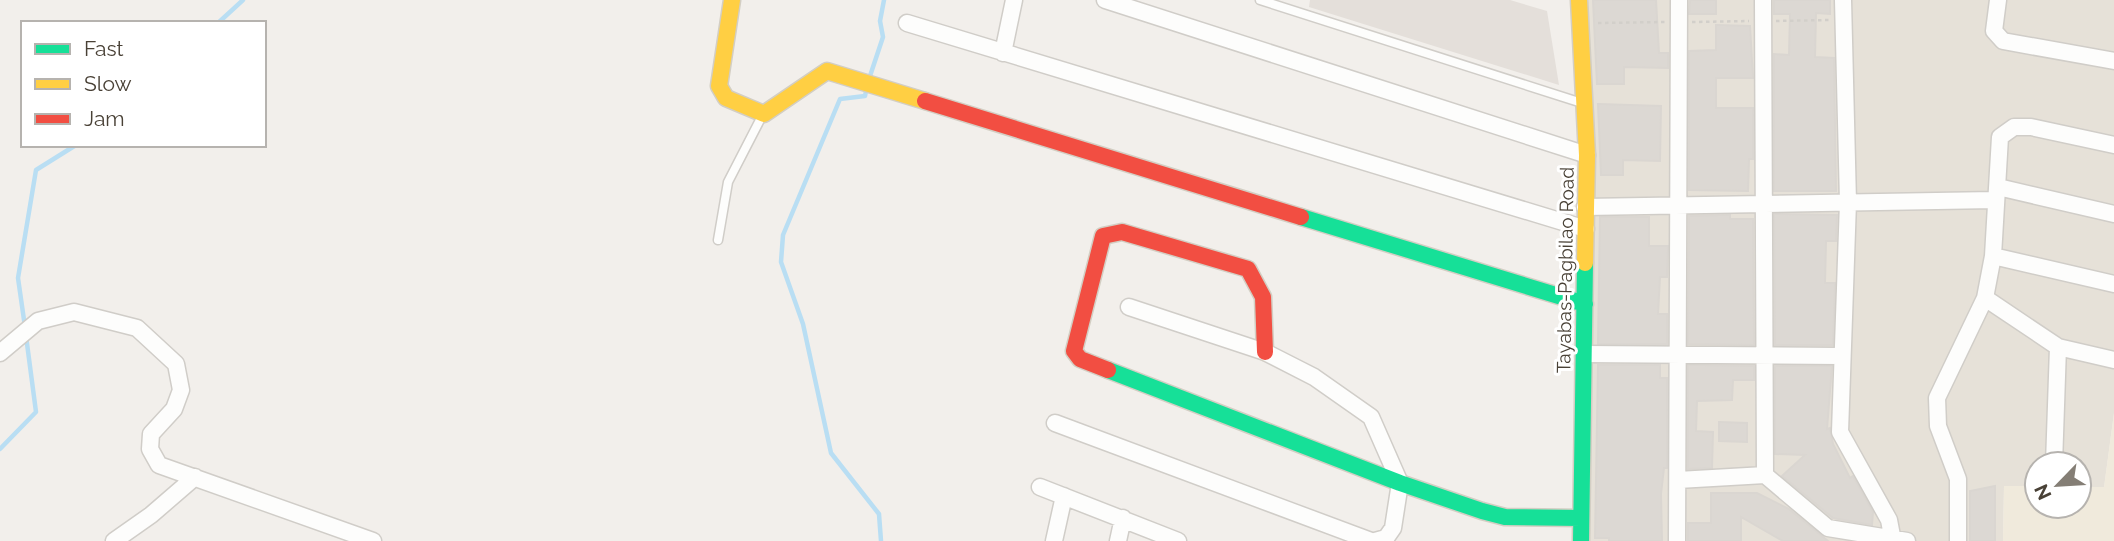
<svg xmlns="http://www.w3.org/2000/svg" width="2114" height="541" font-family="Raleway,sans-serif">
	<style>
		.residential { fill: #e6e1d8 }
		.industrial { fill: #e4dfda }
		.education { fill: #f0eadc }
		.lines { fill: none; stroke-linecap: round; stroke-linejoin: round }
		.stream { stroke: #b9def3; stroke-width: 4.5 }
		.building { fill: #dcd8d3; stroke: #dad6d1; stroke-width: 2 }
		.lane-casing { stroke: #d0cdc8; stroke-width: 11 }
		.street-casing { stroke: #d0cdc8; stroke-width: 19 }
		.fast-casing { stroke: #d3cec3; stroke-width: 19 }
		.slow-casing { stroke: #d3cec3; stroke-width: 19 }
		.jam-casing { stroke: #d3cec3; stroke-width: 19 }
		.path { stroke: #d2cfca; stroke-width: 2.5; stroke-dasharray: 3.5 3.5; stroke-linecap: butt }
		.lane { stroke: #fdfdfc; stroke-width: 8 }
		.street { stroke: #fdfdfc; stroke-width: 16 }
		.fast { stroke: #16e098; stroke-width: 16 }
		.slow { stroke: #ffcf43; stroke-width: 16 }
		.jam { stroke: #f24e42; stroke-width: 16 }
		.labels { text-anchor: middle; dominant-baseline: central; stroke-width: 6; stroke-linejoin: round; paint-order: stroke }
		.street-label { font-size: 19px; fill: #494136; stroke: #fff }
	</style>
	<rect width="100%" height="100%" fill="#f2efeb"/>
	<path class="residential" d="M1587,0H2114V413L2104,488L2079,487V464H2037V486H2004L2003,541H1586Z"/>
	<path class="industrial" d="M1310,0H1510L1547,11L1559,85L1309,7Z"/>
	<path class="education" d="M2114,413V541H2003L2004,486H2037V506H2079V487H2104Z"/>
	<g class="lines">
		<path class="stream" d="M218,23L243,0
			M870,76L883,37L880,21L884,0
			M866,91L865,96L840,99L783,235L781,262L803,324L831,453L879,514L881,541
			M25,327L18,278L36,170L76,145
			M0,449L36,412L26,336"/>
	</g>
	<path class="building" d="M1593,0H1656L1659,53H1668V68L1624,67V84H1597Z
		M1690,0H1716V14H1689Z
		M1774,0H1830V14L1816,13L1815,57L1834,58L1836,191H1774V54L1789,55L1790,14H1774Z
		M1716,25L1750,26L1753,78H1716V108H1753V159H1749L1748,191L1689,190V51L1716,50Z
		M1598,104L1661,106L1660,161L1623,160V175H1601Z
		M1774,214L1837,215L1836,241H1826L1825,283H1835L1833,345H1775Z
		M1730,215V219H1753L1754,345L1688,344L1689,216Z
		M1600,217H1649V246H1668L1667,277H1660L1658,314H1667V344H1598Z
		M1598,365H1660V378H1667V468H1664L1661,494L1662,541H1609V538H1595Z
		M1688,365L1754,366V380H1733L1732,400L1697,401L1696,431L1713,432L1712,468L1688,469Z
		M1775,366H1832L1827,429L1830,428L1833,444L1850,478L1853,476L1873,512L1872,525L1833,518L1782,476L1805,455L1775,454Z
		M1719,422L1747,423V442L1719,441Z
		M1995,486V541H1970V491Z
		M1711,493H1757L1789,509L1828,541H1783L1741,517V541H1688V523H1711Z"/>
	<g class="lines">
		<defs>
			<path id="lane" d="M1260,0L1582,103
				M718,240L728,182L762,116"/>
			<path id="street" d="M1105,0L1587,155
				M1763,0L1765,475
				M1843,0L1848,202L1840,432L1889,520L1893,541
				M1998,0L1994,31L2003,41L2114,61
				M907,23L1586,229
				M1003,53L1014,0
				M1998,187L2114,214
				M1585,207L1994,200
				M1993,256L2114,284
				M1985,298L2058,347L2114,360
				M1129,307L1265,352L1314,377L1371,417L1400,483L1393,528L1386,538L1375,541
				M0,353L38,321L74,312L137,328L176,364L181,390L174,409L151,434L150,449L159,465L373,541
				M1585,354L1840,356
				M1055,423L1371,541
				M2054,464L2058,347
				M1678,480L1765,475L1828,528L1907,541
				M1040,487L1178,541
				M114,541L151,515L195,477
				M1054,541L1064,496
				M1118,541L1123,518
				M1677,541L1679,0
				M1958,541V479L1938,426L1937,398L1985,298L1993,256L2000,137L2014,127H2031L2114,145"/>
			<path id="fast" d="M1301,217L1585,304
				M1108,370L1400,483L1482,511L1505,517L1581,518
				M1581,541L1585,263"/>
			<path id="slow" d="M732,0L719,86L726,98L764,114L827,71L925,101
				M1579,0L1587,155L1585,263"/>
			<path id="jam" d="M925,101L1301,217
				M1108,370L1080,359L1074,351L1103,236L1122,232L1248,269L1263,297L1265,352"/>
		</defs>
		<use href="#lane" class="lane-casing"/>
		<use href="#street" class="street-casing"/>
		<use href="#fast" class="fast-casing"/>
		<use href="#slow" class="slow-casing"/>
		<use href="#jam" class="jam-casing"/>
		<path class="path" d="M1776,21L1829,20
			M1692,22L1749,21
			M1598,23L1665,22"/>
		<use href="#lane" class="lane"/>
		<use href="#street" class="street"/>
		<use href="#fast" class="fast"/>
		<use href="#slow" class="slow"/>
		<use href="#jam" class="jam"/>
	</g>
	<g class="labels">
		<g class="street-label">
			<text transform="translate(1565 270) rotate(-89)">Tayabas-Pagbilao Road</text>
		</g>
	</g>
	<rect x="21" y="21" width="245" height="126" fill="#ffffff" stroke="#b6b3af" stroke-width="2"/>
	<rect x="35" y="44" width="35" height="10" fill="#16e098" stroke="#b6b3af" stroke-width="2"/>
	<text x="84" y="56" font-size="21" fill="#494136">Fast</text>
	<rect x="35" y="79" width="35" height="10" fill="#ffcf43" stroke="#b6b3af" stroke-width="2"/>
	<text x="84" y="91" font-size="21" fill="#494136">Slow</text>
	<rect x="35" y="114" width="35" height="10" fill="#f24e42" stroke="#b6b3af" stroke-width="2"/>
	<text x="84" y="126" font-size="21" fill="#494136">Jam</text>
	<g transform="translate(2058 485) rotate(245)"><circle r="33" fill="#ffffff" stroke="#b6b3af" stroke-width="2"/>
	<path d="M0-5L12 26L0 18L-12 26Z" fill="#847e75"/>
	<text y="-10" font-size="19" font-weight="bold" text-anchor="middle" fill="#494136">N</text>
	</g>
</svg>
